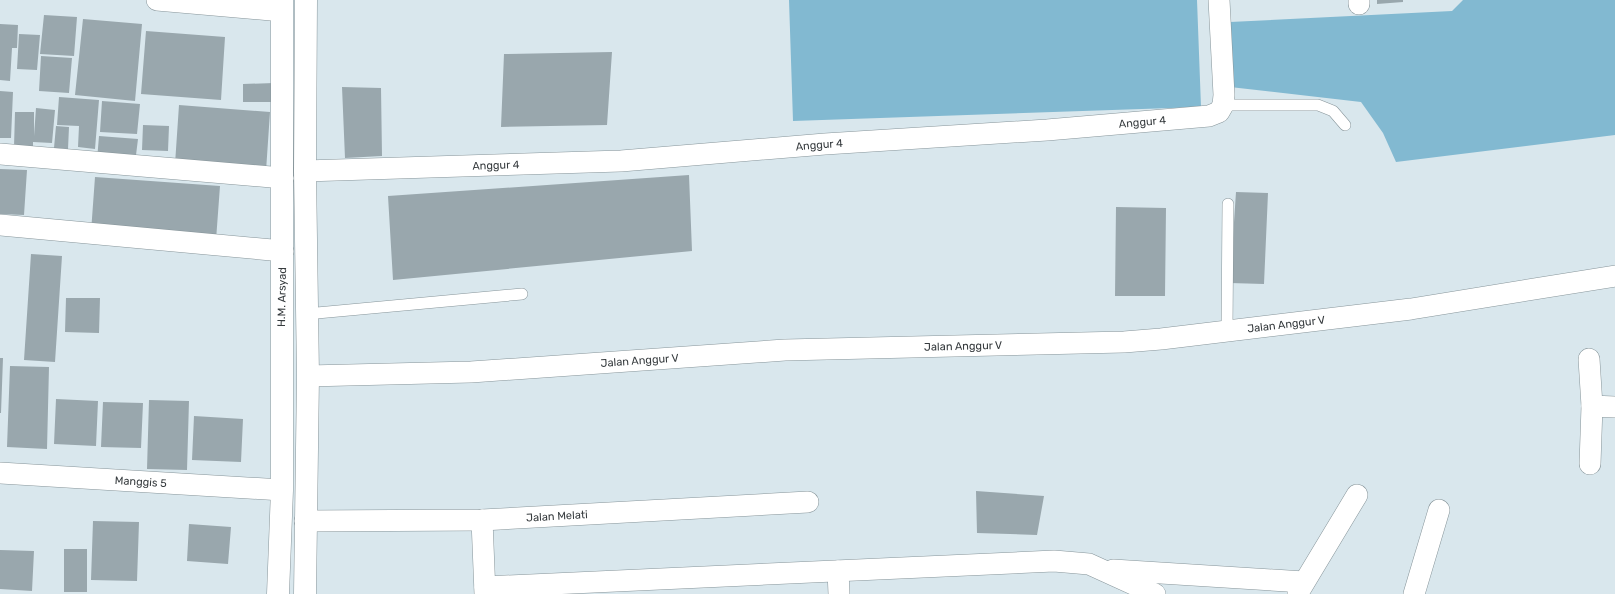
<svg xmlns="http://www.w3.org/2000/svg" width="1615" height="594" font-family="Rubik,sans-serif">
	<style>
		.forest { fill: #82b9d1 }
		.building { fill: #99a7ad }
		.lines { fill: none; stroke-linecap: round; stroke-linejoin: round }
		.lane-casing { stroke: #87959a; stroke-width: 12 }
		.street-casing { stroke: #87959a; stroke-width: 22 }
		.secondary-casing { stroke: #87959a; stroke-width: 23 }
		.lane { stroke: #fff; stroke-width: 11 }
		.street { stroke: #fff; stroke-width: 21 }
		.secondary { stroke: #fff; stroke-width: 22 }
		.labels { text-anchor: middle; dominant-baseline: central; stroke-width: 4; stroke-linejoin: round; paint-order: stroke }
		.street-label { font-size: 11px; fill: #363b3e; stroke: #fff }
	</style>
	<rect width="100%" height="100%" fill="#d9e7ed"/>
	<path class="forest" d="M789,0H1197L1201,107L793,121Z
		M1463,0H1615V135L1396,162L1383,133L1361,102L1230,87V22L1452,11Z"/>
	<path class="building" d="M1377,0H1403V2L1377,4Z
		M44,15L77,17L74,56L40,54Z
		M83,19L142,24L135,101L75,95Z
		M0,24L18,25L17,48H12L10,81L0,80Z
		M146,31L225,37L221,100L141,94Z
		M19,34L40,35L37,70L17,69Z
		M612,52L607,125L501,127L504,54Z
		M41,56L72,58L69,93L39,91Z
		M274,83L275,102H243V84Z
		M342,87L381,88L382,156L345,158Z
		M0,91L13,92L11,138H0Z
		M59,97L99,100L95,149L78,147L79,126L57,125Z
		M102,101L140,104L137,134L100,132Z
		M179,105L270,112L266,171L175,164Z
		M36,108L55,110L52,143L33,142V148L14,147L15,112H34V136Z
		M143,125L169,126L168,151L142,150Z
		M56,126L69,127L68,149L54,148Z
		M99,136L138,139L135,163L97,160Z
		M0,169L27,170L24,215L0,214Z
		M689,175L692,251L393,280L388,196Z
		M95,177L220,186L216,240L91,232Z
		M1236,192L1268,193L1264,284L1230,283Z
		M1116,207L1166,208L1165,296H1115Z
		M31,254L62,256L55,362L24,360Z
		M66,298H100L99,333L65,332Z
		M0,358H3L1,413H0Z
		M10,366L49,367L47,449L7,447Z
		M56,399L98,401L96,446L54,444Z
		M149,400L189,401L187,470L147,469Z
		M103,402L143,403L141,448L101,447Z
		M194,416L243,419L241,462L192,460Z
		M976,491L1044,496L1037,535L977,533Z
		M93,521L139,522L137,581L91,580Z
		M189,524L231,527L228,564L187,561Z
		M64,549H87V592H64Z
		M0,550L34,551L32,591L0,589Z"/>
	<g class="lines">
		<defs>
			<path id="lane" d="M1223,105H1318L1333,111L1345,125
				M306,314L522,294
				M1227,332L1228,204"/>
			<g id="street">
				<path d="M157,0L282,11"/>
				<path d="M1359,0V4"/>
				<path d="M0,154L283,178"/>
				<path id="s1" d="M305,171L621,161L825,144L1047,130L1209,116L1219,112L1223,105L1224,95L1219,0"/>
				<path d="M0,225L283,251"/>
				<path d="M1589,359L1592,406L1590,464"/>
				<path id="s2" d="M308,376L471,372L785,350L1124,342L1161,339L1411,309L1615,276"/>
				<path d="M1592,406L1615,407"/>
				<path id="s3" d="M0,473L282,490"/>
				<path d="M482,520L485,594"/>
				<path id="s4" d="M305,521L482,520L808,502"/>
				<path d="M1113,570L1304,582"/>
				<path d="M838,571L839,594"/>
				<path d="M485,587L1054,561L1089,564L1155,594"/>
				<path d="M1298,593L1357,495"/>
				<path d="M1414,594L1439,510"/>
			</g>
			<path id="secondary" d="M278,594L282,490V0
				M305,594L308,376L305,171L306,0"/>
		</defs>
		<use href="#lane" class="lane-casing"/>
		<use href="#street" class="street-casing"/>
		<use href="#secondary" class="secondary-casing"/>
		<use href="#lane" class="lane"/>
		<use href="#street" class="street"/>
		<use href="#secondary" class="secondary"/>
	</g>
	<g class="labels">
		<g class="street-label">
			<text stroke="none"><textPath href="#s1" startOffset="839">Anggur 4</textPath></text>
			<text stroke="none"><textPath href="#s1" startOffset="515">Anggur 4</textPath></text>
			<text stroke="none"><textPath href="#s1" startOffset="191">Anggur 4</textPath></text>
			<text transform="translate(282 297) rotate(-89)">H.M. Arsyad</text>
			<text stroke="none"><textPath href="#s2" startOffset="980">Jalan Anggur V</textPath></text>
			<text stroke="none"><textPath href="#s2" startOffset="656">Jalan Anggur V</textPath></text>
			<text stroke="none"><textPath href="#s2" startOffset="332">Jalan Anggur V</textPath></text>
			<text stroke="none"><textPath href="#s3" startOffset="141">Manggis 5</textPath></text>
			<text stroke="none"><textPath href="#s4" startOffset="252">Jalan Melati</textPath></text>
		</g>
	</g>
</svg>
